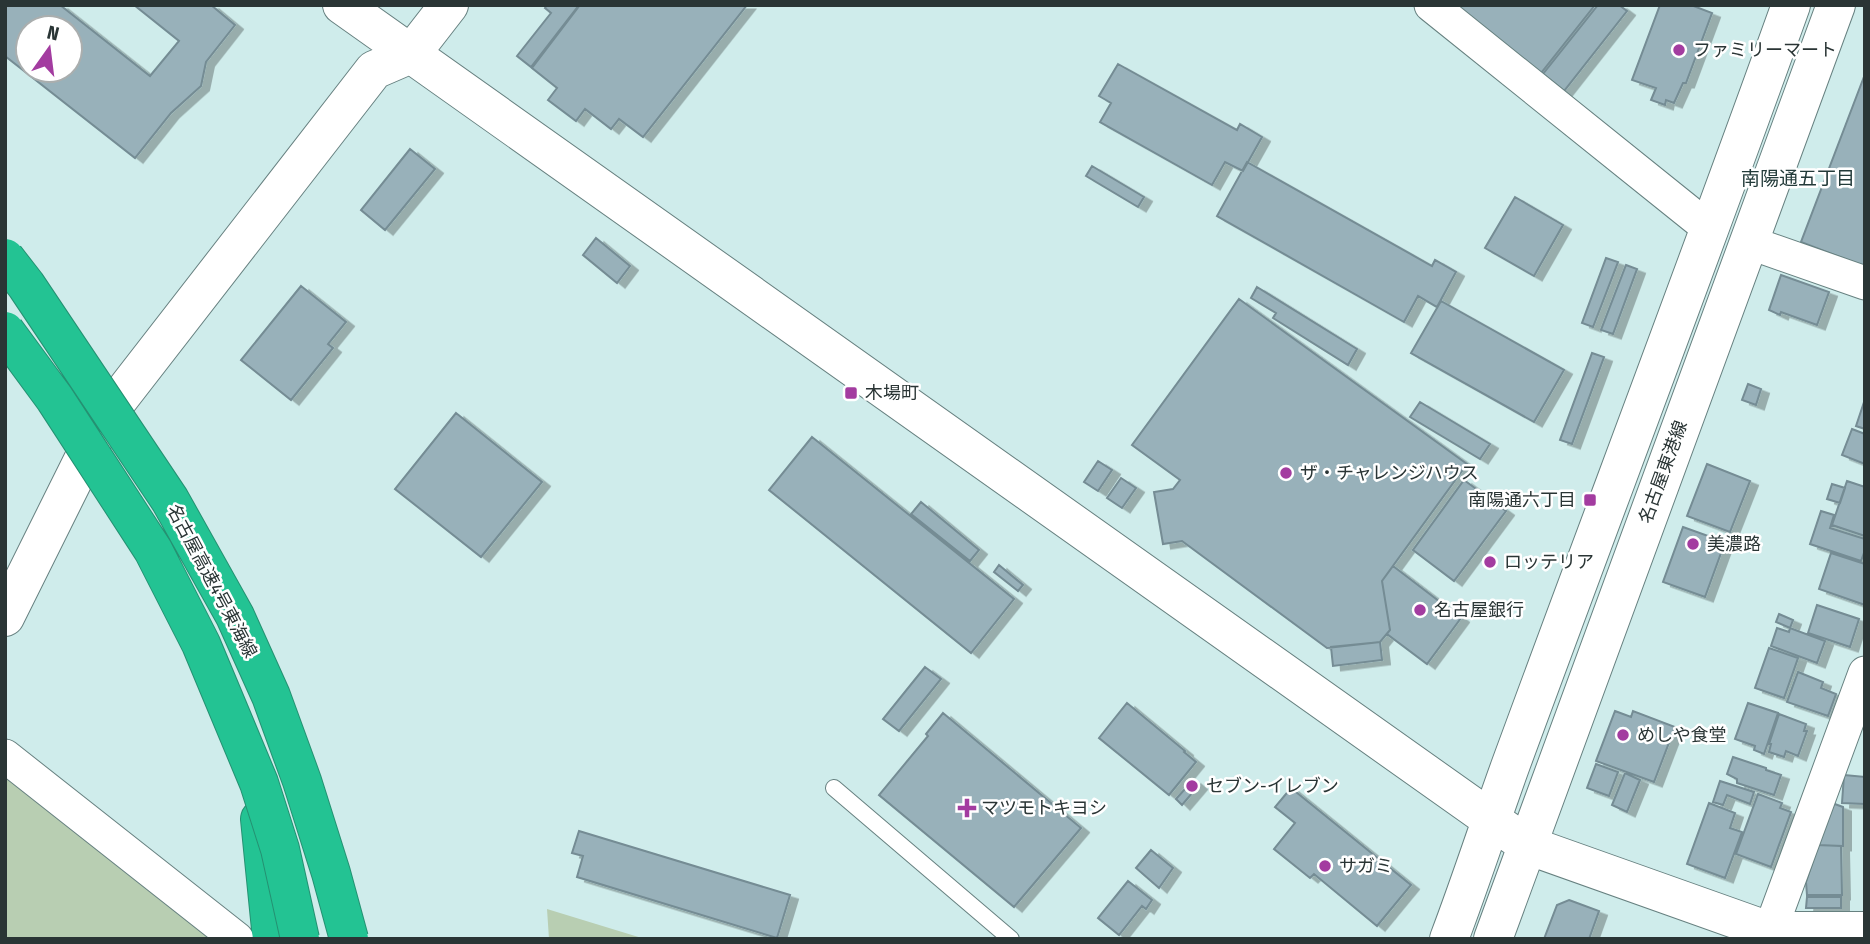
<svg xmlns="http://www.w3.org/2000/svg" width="1870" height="944" font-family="'Fira Sans Condensed','Noto Sans JP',sans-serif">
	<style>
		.green { fill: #b8ceb2 }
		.building { fill: #98b1ba; stroke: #748c94; stroke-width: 2; fill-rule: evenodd; filter: url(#shadow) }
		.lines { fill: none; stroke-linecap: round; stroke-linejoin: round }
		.lane-casing { stroke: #678180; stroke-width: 18 }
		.street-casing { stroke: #678180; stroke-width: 35 }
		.secondary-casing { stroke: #678180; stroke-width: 40 }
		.highway-casing { stroke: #259172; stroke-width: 40 }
		.lane { stroke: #fff; stroke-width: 16 }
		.street { stroke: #fff; stroke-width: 33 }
		.secondary { stroke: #fff; stroke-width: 38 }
		.highway { stroke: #23c393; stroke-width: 38 }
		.highway-bridge-casing { stroke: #259172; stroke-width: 40; stroke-linecap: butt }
		.highway-bridge { stroke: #23c393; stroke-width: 38 }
		.poi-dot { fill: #a33ca0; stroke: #fff; stroke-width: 2.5 }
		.labels { text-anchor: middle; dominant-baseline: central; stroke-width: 5; stroke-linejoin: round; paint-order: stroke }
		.poi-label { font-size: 18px; fill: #2a3535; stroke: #fff; text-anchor: start }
		.street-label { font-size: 18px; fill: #2a3535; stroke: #fff }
		.neighbourhood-label { font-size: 19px; fill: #233b3a; stroke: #fff }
	</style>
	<defs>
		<filter id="shadow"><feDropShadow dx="8" dy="4.5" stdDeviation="0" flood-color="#0004"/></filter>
	</defs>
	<rect width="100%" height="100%" fill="#cfeceb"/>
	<path class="green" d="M5,766L223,939H5Z
		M547,909L645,939H549Z"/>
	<path class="building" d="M5,5H60L150,76L179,41L134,5H211L235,25L206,62L201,86L171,113L135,158L5,56ZM28,28H70V70H28Z
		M547,5H579L531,67L517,56L551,13L545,8Z
		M580,5H747L643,137L619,119L611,129L585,109L576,121L548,100L557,88L532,68Z
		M1456,5H1595L1541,73Z
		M1598,5H1619L1627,11L1564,91L1543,74Z
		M1660,5H1691L1712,13L1686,83H1683L1674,103L1666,100L1665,105L1651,100L1656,88L1632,80Z
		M1118,64L1237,130L1240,124L1262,137L1243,171L1225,162L1212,185L1100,122L1111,103L1099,96Z
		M1865,74V262L1863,266L1801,242Z
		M410,149L435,169L385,230L361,210Z
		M1247,162L1432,266L1435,260L1456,272L1437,307L1418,296L1404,322L1217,216Z
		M1092,166L1144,197L1138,207L1086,176Z
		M1515,197L1563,225L1534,276L1485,248Z
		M596,238L630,266L617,283L583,255Z
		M1606,258L1618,262L1593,327L1582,323Z
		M1626,265L1637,269L1613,334L1601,330Z
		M1781,275L1829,292L1817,325L1781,312L1780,315L1769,310Z
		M301,286L346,322L328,344L333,348L291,400L241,360Z
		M1257,287L1357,349L1348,365L1273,318L1276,313L1251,298Z
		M1239,299L1467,464L1382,581L1390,630L1380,642L1327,648L1182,541L1163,544L1154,492L1173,489L1180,480L1132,445Z
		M1441,301L1564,370L1534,422L1411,353Z
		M1592,353L1604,357L1572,444L1560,440Z
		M1748,384L1761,389L1756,405L1742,400Z
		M1865,399V429L1856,426Z
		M1420,402L1490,444L1480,459L1410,417Z
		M456,413L542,482L481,557L395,489Z
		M1852,429L1865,434V464L1842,455Z
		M812,437L1014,599L971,653L769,490Z
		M1098,461L1112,470L1098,491L1084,482Z
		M1707,464L1750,481L1730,532L1687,516Z
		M1121,478L1136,488L1122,508L1107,498Z
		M1464,480L1506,511L1454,581L1413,550Z
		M1847,481L1865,487V536L1832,525Z
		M1832,484L1845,488L1840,503L1827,499Z
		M921,502L979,550L970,561L911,514Z
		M1821,511L1834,515L1830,528L1865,539V550L1861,561L1810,544Z
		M1683,527L1725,542L1705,597L1663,582Z
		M1831,553L1865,564V605L1819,589Z
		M999,565L1023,585L1018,591L994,572Z
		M1393,566L1461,618L1427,664L1387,634L1390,630L1382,581Z
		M1817,605L1859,619L1850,647L1808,633Z
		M1779,614L1793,620L1790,628L1776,622Z
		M1777,628L1789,632L1790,628L1825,641L1817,663L1771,646Z
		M1380,642L1382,660L1333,666L1331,647Z
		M1769,648L1798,658L1784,698L1755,688Z
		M925,667L941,679L899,731L883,719Z
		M1798,672L1823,682L1821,688L1836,694L1828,716L1787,702Z
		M1127,703L1185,751L1184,752L1196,762L1169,795L1099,738Z
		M1748,703L1778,713L1764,754L1754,750L1755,746L1735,739Z
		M1615,711L1631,717L1633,711L1675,727L1654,782L1596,761Z
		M943,713L1081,828L1014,907L879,795L928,736L926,734Z
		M1779,714L1806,724L1804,731H1807L1798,756L1786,751L1784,757L1769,752L1771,744H1769Z
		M1733,757L1766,768V770L1781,775L1774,795L1737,783V779L1727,774Z
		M1596,764L1618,772L1609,796L1587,788Z
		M1625,773L1640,780L1627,812L1612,805Z
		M1844,775L1865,777V775V804L1842,803Z
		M1193,780L1199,785L1182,805L1176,799Z
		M1720,781L1754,792L1750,804L1727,795L1723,805L1713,802Z
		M1291,788L1411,885L1377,926L1314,874L1310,878L1274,849L1295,823L1275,807Z
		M1758,794L1782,803L1780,808L1791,812L1771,867L1736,854Z
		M1709,803L1735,813L1730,828L1742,832L1725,878L1687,864Z
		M1832,803L1843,807V846L1817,845Z
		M579,831L790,895L777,938L577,877L583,856L572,853Z
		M1818,845L1841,846L1842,895H1807L1806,882Z
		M1151,850L1173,868L1159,888L1136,868Z
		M1128,881L1152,900L1146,909L1142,906L1119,935L1098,918Z
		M1807,897H1841V908H1806Z
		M1569,900L1599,911L1589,939H1544L1557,905Z"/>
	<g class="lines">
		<defs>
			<path id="lane" d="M834,788L1011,939"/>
			<path id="street" d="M1431,5L1711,230
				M1748,242L1865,283
				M5,756L237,939
				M1767,939L1865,673"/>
			<path id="secondary" d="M342,5L1527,845L1769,931H1865
				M5,617L104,418L374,70L411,54L449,5
				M1449,939C1471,881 1490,822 1511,764C1604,511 1700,259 1791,5
				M1493,939L1836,5"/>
			<path id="highway" d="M260,819L272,939"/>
		</defs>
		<use href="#lane" class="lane-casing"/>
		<use href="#street" class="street-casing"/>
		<use href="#secondary" class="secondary-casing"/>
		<use href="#highway" class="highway-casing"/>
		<use href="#lane" class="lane"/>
		<use href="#street" class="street"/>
		<use href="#secondary" class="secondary"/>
		<use href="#highway" class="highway"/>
		<defs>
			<path id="highway-bridge" d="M5,258L26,285L170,500L235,616L271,696L302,781L331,873L349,939
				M5,331L55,399L153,550L201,644L259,783L280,849L300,939"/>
		</defs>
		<use href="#highway-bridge" class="highway-bridge-casing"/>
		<use href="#highway-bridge" class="highway-bridge"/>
	</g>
	<g class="poi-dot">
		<circle cx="1679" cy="50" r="7"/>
		<rect x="844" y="386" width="14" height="14" rx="3.5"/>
		<circle cx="1286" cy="473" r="7"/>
		<rect x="1583" y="493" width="14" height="14" rx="3.5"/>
		<circle cx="1693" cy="544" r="7"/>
		<circle cx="1490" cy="562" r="7"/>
		<circle cx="1420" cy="610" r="7"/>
		<circle cx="1623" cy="735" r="7"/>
		<circle cx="1192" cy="786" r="7"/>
		<path d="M963.5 797.5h7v7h7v7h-7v7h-7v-7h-7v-7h7z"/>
		<circle cx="1325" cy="866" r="7"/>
	</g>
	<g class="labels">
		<g class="poi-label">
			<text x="1693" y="50">ファミリーマート</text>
			<text x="865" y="393">木場町</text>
			<text x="1300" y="473">ザ・チャレンジハウス</text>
			<text x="1576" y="500" text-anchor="end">南陽通六丁目</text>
			<text x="1707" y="544">美濃路</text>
			<text x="1504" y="562">ロッテリア</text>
			<text x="1434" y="610">名古屋銀行</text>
			<text x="1637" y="735">めしや食堂</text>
			<text x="1206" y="786">セブン-イレブン</text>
			<text x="981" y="808">マツモトキヨシ</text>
			<text x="1339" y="866">サガミ</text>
		</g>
		<g class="street-label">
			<text transform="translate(1663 472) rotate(-70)">名古屋東港線</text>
			<text transform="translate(212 581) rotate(62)">名古屋高速4号東海線</text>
		</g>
		<g class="neighbourhood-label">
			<text x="1798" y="178">南陽通五丁目</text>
		</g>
	</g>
	<rect width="1870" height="944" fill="none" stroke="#2a3535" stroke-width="14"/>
	<g transform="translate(49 49) rotate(14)"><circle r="33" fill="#ffffff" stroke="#aaaeae" stroke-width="2"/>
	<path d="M0-5L12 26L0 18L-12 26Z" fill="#a33ca0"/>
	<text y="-10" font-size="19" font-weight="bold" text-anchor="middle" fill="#2a3535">N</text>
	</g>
</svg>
